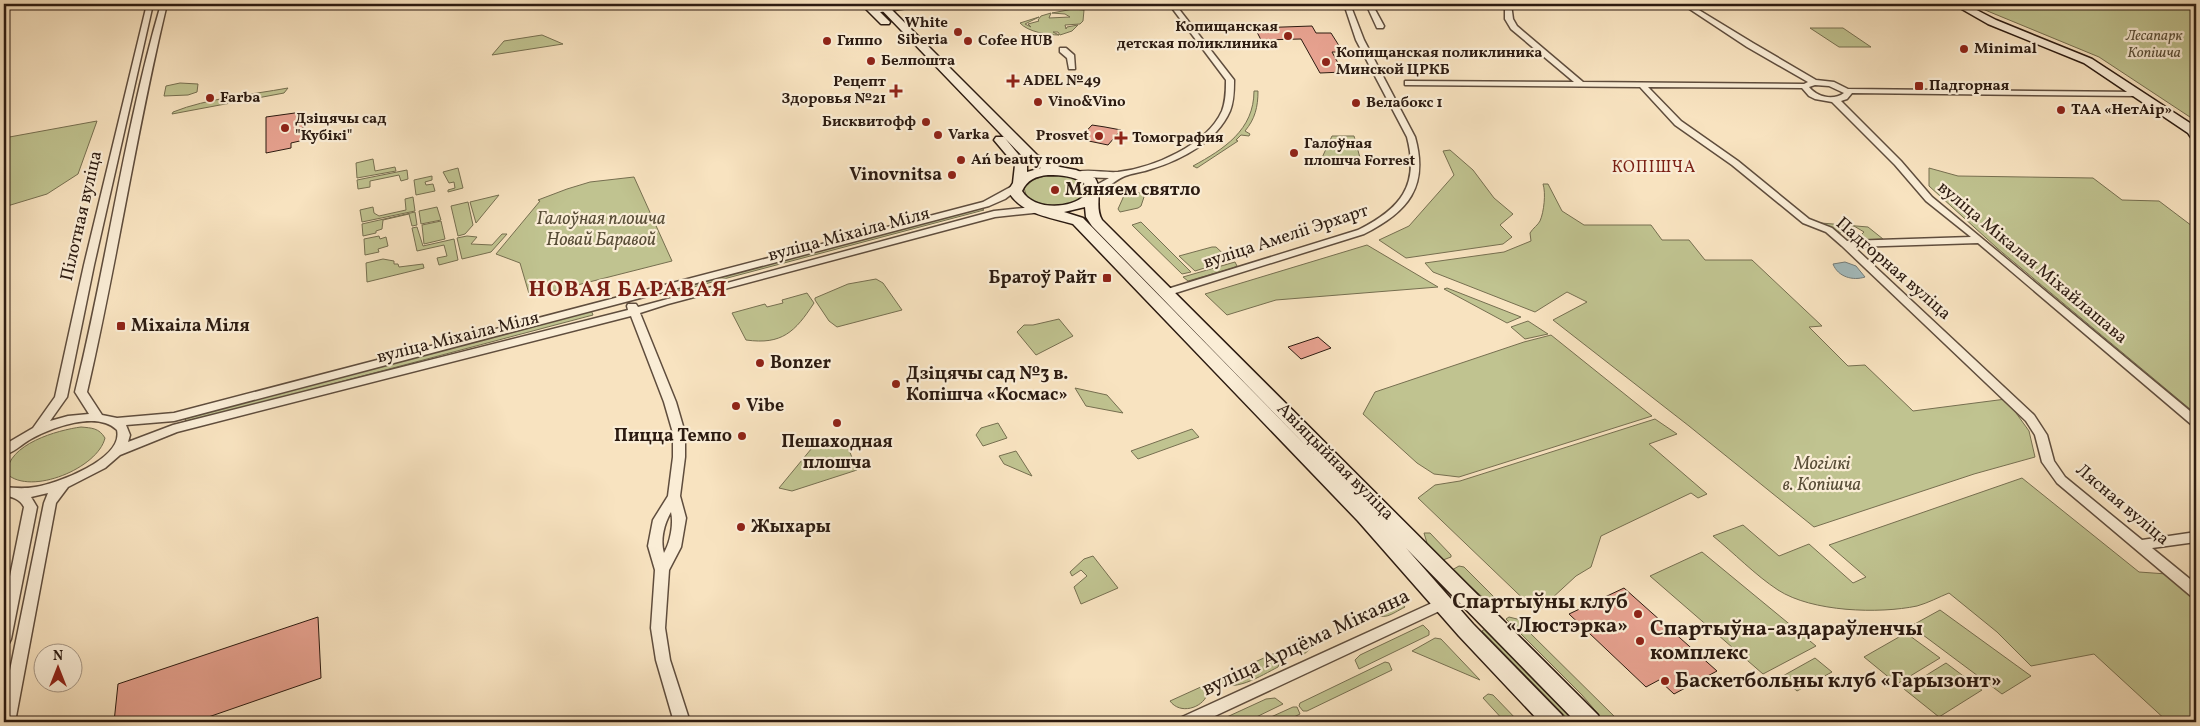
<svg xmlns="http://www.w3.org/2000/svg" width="2200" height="726" font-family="Vollkorn,serif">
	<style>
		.green { fill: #c0c390; stroke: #766f50 }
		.water { fill: #a3bbbd; stroke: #737b78 }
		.building { fill: #e7a290; stroke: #2c1b11 }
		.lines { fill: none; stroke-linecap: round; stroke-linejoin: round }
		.street-casing { stroke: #5f4d3d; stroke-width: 3 }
		.secondary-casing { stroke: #2c1b11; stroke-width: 3 }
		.street { fill: #faedd6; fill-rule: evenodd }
		.secondary { fill: #faedd6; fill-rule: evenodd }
		.poi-dot { fill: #8f2418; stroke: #faedd6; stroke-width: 2 }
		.labels { text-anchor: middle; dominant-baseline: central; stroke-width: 4.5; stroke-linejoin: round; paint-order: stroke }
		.far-poi-label { font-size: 15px; font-weight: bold; fill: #2c1b11; stroke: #faedd6; text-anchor: start }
		.far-park-label { font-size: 15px; font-style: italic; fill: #584d37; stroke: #faedd6 }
		.far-quarter-label { font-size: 16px; letter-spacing: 1px; fill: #7a1f14; stroke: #faedd6 }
		.poi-label { font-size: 18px; font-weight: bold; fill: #2c1b11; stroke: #faedd6; text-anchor: start }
		.street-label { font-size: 18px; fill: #2c1b11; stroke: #faedd6 }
		.park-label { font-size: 18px; font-style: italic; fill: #584d37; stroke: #faedd6 }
		.near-poi-label { font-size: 21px; font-weight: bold; fill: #2c1b11; stroke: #faedd6; text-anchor: start }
		.near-street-label { font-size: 21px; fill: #2c1b11; stroke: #faedd6 }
		.district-label { font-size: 22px; font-weight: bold; letter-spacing: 1px; fill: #7a1f14; stroke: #faedd6 }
	</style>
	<rect width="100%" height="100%" fill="#f8e3c0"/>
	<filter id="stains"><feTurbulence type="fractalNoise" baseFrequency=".004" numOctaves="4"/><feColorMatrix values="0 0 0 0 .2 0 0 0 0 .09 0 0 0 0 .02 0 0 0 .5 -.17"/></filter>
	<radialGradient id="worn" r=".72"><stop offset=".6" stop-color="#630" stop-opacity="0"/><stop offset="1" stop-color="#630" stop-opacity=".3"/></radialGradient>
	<path class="green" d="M1975,4H2158L2196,10V121L2099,57L1985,10Z
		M1073,9L1084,10L1083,21L1080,24L1065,25L1066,29L1067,27L1078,25L1072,31L1060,35L1058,32H1053L1059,35C1048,35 1028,32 1020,23L1039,17L1025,24L1031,27L1028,24L1039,21L1038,20L1041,16L1051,13L1049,18L1070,17L1065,14L1052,13Z
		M1810,28H1843L1871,47H1839Z
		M542,35L563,44L492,55L504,41Z
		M180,83L198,84L197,92L188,95L164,96L166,86Z
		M288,88L284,93L172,114L173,112C208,98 250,95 288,88Z
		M1254,91H1258C1258,107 1255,119 1245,131L1250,134L1249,136L1241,135L1236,140L1238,141L1197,168L1193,166C1224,149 1254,130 1254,91Z
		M97,121L78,174L47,194L4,207V138Z
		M1332,136H1354L1362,165L1320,162Z
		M1450,150L1473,170L1494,198L1513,214L1500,225L1512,237L1503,244L1406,258L1379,240L1409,226L1454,175L1443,151Z
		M373,159L375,171L395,167L396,171L357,178L356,163Z
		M458,168L463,188L448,192V190L455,188L454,182L449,183L443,172Z
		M1929,168L1958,176L2093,178L2122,200L2159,201L2196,229V414L1997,248L1929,186Z
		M407,170L408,179L401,181L399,175L370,181V187L358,189L357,180Z
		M1048,175C1061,175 1078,174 1085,187V194C1071,211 1043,207 1027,198L1024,188L1032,180Z
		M432,176V180L425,182L426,185L433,184L435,191L416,195L414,180Z
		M634,177L672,261L530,297L520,263L496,254L540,201L538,200L567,189L590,182Z
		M1543,184H1548L1562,211L1584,225H1651L1662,240H1689L1705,260H1752L1822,326L1809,327L1848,366L1865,365L1913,411L2006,399L2029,431L2035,457L1974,474L1814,527L1689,426L1553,320L1587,302L1567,292L1535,312L1433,272L1425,263L1504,252L1531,241L1530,233C1533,228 1538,225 1540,221C1544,212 1546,193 1543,184Z
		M1127,189L1140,193L1144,197L1141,206L1138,208L1120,212L1118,209Z
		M499,195L476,223L470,202Z
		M413,197L415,211L362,222L360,210L373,207L374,213L379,216L406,210L405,199Z
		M468,202L473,225L465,234L458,236L451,206Z
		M437,207L441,220L421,224L419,211Z
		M981,208L984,210L667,294L665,292Z
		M415,212L417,225L412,226L409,214L383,220L382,229L376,231V233L363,236L362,224Z
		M441,221L445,239L424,244L422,225Z
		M1141,222L1191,272L1182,274L1132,225Z
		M1821,223L1868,227L1883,239L1863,240L1857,239L1864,232L1854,226H1839L1841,233Z
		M417,227L423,246L454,239L458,260L439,265L437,258L447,256L444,245L417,251L412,228Z
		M502,234H507L491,252L462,259L457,238L467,236L477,237L471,244L492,245Z
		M379,236L380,239L386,237L388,246L378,249L379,252L365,255L364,239Z
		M1367,245L1438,287L1276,300L1227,315L1205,294Z
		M1212,247H1216L1230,260L1195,271L1179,256Z
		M383,259L394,261V264H398L399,267L423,264L424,268L367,282L366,263Z
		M1235,262L1237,266L1233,268L1188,281L1183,277Z
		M876,279L883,283L902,310L837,327L829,321L815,300V298L848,284Z
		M1447,288L1521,317L1507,323L1444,289Z
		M807,293L814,303C795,332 782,345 746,340L732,313L765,304L767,307L783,303L782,300Z
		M591,310L593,315L185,423L186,416Z
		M1059,319L1073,336L1036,355L1017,332L1024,325H1033Z
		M1528,321L1548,334L1525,339L1511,327Z
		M1551,335L1652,416L1459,477L1434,474L1417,463L1363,414L1375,392L1524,342Z
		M1075,388L1107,395L1123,413L1086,406Z
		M1655,419L1677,434L1649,444L1707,494L1698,498L1691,493L1601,536L1591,567L1576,576L1537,612L1418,498L1435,485L1460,481Z
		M998,423L1007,438L983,446L976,435L981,428Z
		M81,427C92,428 99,428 105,438C98,468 31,496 7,474C7,444 58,430 81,427Z
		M1192,429L1199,437L1138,459L1131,451Z
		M821,437L845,440L857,470L792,491L779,488Z
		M1016,451L1032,476L1004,464L999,456Z
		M2022,478L2139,572L2167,574L2196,601V722H2168L2094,654L2031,666L1997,632L1949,593C1939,597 1928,603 1917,606C1879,614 1812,612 1778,590C1755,575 1734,553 1713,536L1743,525L1779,556L1809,544L1853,583L1866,577L1829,545Z
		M1424,533H1430L1451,555V557L1443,560L1427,543Z
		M1702,552L1816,646L1763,674L1650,576Z
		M1093,556L1118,588L1081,604L1074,587L1087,576L1081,570L1072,576L1070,572L1084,559Z
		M1459,566L1464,567L1500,603V606L1496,609L1452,570Z
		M1396,597L1405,607C1391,614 1383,623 1370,609Z
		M1940,610L2031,676L2002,694L1911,626Z
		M1509,617L1521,620L1528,631L1620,722H1605L1582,695L1506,619Z
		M1423,625L1429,631V635L1359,669L1355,660L1360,655Z
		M1485,629L1575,722H1571L1482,631Z
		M1906,633L1940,658L1897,684L1864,657Z
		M1435,638L1441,639L1480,680L1412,651Z
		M1305,639L1310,649L1303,655L1292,654L1286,648Z
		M1275,653L1280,661L1278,667C1262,675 1230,696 1217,679Z
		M1815,658L1832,672L1797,691L1781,677Z
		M1385,662L1389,663L1392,670L1307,711H1303L1299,706L1300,703Z
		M1946,663L1982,690L1939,717L1904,689Z
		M1203,686L1207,695C1202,708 1180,715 1170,701Z
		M1488,694L1493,695L1519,722H1505L1483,698Z
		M1275,698L1283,704L1246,722H1216L1266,699Z
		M1293,707H1297L1300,714L1284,722H1260Z"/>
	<path class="water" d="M1845,262L1856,266L1865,277C1853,281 1838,277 1833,264Z"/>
	<path class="building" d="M1312,26L1316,33H1331L1343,52H1332L1343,72L1320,73L1301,39L1261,40L1255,28Z
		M302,112L304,140L291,143V148L266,153V117Z
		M1092,125L1105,127L1121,130L1108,145L1079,139Z
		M1318,337L1331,348L1301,359L1288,347Z
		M1624,588L1717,671L1674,694L1659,680L1646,687L1569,614Z
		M318,617L321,678L194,722H114L118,684Z"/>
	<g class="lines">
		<defs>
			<path id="street" d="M147,4H153L94,265L67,397L50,421L68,416L89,414L75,392C107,263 124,131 161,4H167C136,132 117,263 87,392L102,415L117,418L174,413L983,202L1016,184L1021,187L1005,199L989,206L174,421L126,425L130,435L128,442L173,425L628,310L627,306L628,304H636L638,307L994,211L1043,206L1048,209L1043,212L995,217L668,304L640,313L676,402L685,433V457L680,496L686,518L681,547L669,570L665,628L670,660L690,722H674L656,660L651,628L655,570L648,546L653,520L668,496L673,457V433L664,402L631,316L177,432L120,455L105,468L68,487L56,503L15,722H4V700L44,503L48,493L31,497L37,507L11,639L9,643L4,645V606L24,507C20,499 12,497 4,495V487C14,488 24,489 35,487C56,484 124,459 117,430C97,410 51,428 31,439C22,444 13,453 4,455V445L33,428L55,397L84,265ZM671,512C674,524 670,543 664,553C660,540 664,524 671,512Z
				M909,4H924L921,6L874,13L870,11L874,9Z
				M1169,4H1175L1234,80C1234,90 1234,101 1230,111C1217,141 1182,160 1151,169C1143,172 1133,173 1125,176C1114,180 1103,194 1091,192V188L1109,178L1079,177L1074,174L1076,172C1090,169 1104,173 1118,172C1153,168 1207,145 1222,111C1226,101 1226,90 1226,80Z
				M1344,4H1350L1364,40L1415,137C1429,187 1408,212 1364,234L1169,295H1161L1160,293L1161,291L1358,230C1400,209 1420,186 1407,137L1356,40Z
				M1366,4H1372L1384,26L1383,28H1377Z
				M1505,4H1511L1513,19L1517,26L1583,82L1804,84L1808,82L1747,47L1682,4H1689L1753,43L1816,80L1834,82L1848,89L2139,92L2140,94L2136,96L1852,93L1847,99L1841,101L1901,161L1932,197L2196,416V426L2192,425L1978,243L1854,247L2034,415L2047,435L2054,461L2065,477L2142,540L2196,532V542L2152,548L2196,584V597L2191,596L2057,483L2042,462L2035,435L2026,421L1842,246L1826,232L1803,223L1732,165L1675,125L1640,87L1405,85V81H1408L1574,82L1511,29L1505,19ZM1815,85L1829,86L1844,93C1833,101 1817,97 1809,87ZM1648,87L1802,88L1809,96L1815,99L1832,102L1895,165L1926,201L1971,237L1847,241L1832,228L1809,219L1738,161L1681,121Z
				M1060,48H1066L1074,55L1075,69H1069L1067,58L1060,52Z
				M1443,598L1448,599L1450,603L1448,607L1202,722H1179L1182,717Z"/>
			<path id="secondary" d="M861,4H872L890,22L889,24H881Z
				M876,4H886L1037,155L1060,167L1076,170L1095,178C1103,191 1094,207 1102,220L1598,715L1601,722H1576L1406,548L1473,624L1562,715L1565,722H1540L1459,636L1358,521L1073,224C1049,217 1021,214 1008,191L1013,183L1015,165L994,140L996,137H1004L1027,165V172L1041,168L1027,161ZM1048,175C1062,175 1073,176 1084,183L1086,190L1085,195C1070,210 1033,210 1022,191C1027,180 1036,176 1048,175ZM1085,207L1086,217L1092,226L1321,461L1083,218L1064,212Z
				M1953,4H1965L1996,20L2092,59L2196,127V140L2192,139L2188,133L2084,63L1988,24Z"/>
		</defs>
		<use href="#street" class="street-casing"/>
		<use href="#secondary" class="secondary-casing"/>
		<use href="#street" class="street"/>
		<use href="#secondary" class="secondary"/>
	</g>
	<g class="poi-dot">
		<circle cx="958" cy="32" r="5"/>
		<circle cx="1288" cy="36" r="5"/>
		<circle cx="827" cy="41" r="5"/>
		<circle cx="968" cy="41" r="5"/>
		<circle cx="1964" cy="49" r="5"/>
		<circle cx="871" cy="61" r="5"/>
		<circle cx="1326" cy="62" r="5"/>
		<path d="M1010.5 73.5h5v5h5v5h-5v5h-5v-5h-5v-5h5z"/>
		<rect x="1914" y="81" width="10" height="10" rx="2.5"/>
		<path d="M893.5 83.5h5v5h5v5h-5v5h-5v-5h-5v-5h5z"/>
		<circle cx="210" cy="98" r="5"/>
		<circle cx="1038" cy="102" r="5"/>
		<circle cx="1356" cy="103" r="5"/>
		<circle cx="2061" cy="110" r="5"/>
		<circle cx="926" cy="122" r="5"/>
		<circle cx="285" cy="128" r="5"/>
		<circle cx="938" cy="135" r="5"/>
		<circle cx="1099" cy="136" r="5"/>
		<path d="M1118.5 130.5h5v5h5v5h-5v5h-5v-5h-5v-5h5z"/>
		<circle cx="1294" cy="153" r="5"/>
		<circle cx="961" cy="160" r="5"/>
		<circle cx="952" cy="175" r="5"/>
		<circle cx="1055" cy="190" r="5"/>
		<rect x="1102" y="273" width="10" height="10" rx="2.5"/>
		<rect x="116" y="321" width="10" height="10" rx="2.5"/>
		<circle cx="760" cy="363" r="5"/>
		<circle cx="896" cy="384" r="5"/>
		<circle cx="736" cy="406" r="5"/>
		<circle cx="837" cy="423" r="5"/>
		<circle cx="742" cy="436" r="5"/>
		<circle cx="741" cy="527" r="5"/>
		<circle cx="1638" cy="614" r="5"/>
		<circle cx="1640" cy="641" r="5"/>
		<circle cx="1665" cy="681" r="5"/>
	</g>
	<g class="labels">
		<g class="far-poi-label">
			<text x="948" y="23" text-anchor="end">White<tspan x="948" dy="17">Siberia</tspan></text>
			<text x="1278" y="27" text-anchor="end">Копищанская<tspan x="1278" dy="17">детская поликлиника</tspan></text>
			<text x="837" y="41">Гиппо</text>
			<text x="978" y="41">Cofee HUB</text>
			<text x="1974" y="49">Minimal</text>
			<text x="1336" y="53">Копищанская поликлиника<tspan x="1336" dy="17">Минской ЦРКБ</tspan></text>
			<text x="881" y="61">Белпошта</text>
			<text x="1023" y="81">ADEL №49</text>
			<text x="886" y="82" text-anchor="end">Рецепт<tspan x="886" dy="17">Здоровья №21</tspan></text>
			<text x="1929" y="86">Падгорная</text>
			<text x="220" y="98">Farba</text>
			<text x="1048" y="102">Vino&amp;Vino</text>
			<text x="1366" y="103">Велабокс 1</text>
			<text x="2071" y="110">ТАА «НетАір»</text>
			<text x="295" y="119">Дзіцячы сад<tspan x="295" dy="17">"Кубікі"</tspan></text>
			<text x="916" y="122" text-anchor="end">Бисквитофф</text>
			<text x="948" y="135">Varka</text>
			<text x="1089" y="136" text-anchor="end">Prosvet</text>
			<text x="1132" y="138">Томография</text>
			<text x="1304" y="144">Галоўная<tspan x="1304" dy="17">плошча Forrest</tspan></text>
			<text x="971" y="160">Ań beauty room</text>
		</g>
		<g class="far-park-label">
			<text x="2154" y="36">Лесапарк<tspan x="2154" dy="17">Копішча</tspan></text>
		</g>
		<g class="far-quarter-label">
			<text x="1654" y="168">КОПІШЧА</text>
		</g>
		<g class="poi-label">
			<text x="942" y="175" text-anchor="end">Vinovnitsa</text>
			<text x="1065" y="190">Мяняем святло</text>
			<text x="1097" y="278" text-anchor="end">Братоў Райт</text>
			<text x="131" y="326">Міхаіла Міля</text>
			<text x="770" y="363">Bonzer</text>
			<text x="906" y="374">Дзіцячы сад №3 в.<tspan x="906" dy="21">Копішча «Космас»</tspan></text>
			<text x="746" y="406">Vibe</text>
			<text x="732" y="436" text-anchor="end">Пицца Темпо</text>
			<text x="837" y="442" text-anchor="middle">Пешаходная<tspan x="837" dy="21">плошча</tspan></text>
			<text x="751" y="527">Жыхары</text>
		</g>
		<g class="street-label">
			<text transform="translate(82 216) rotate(-77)">Пілотная вуліца</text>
			<text transform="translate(849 235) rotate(-15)">вуліца Міхаіла Міля</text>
			<text transform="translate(1286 237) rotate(-18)">вуліца Амеліі Эрхарт</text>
			<text transform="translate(2032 263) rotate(40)">вуліца Мікалая Міхайлашава</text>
			<text transform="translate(1893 269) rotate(41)">Падгорная вуліца</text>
			<text transform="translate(458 338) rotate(-14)">вуліца Міхаіла Міля</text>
			<text transform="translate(1335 462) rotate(45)">Авіяцыйная вуліца</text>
			<text transform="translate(2122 505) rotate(40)">Лясная вуліца</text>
		</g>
		<g class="park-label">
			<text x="601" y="219">Галоўная плошча<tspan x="601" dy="21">Новай Баравой</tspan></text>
			<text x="1822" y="464">Могілкі<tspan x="1822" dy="21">в. Копішча</tspan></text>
		</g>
		<g class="near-poi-label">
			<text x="1628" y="602" text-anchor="end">Cпартыўны клуб<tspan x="1628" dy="24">«Люстэрка»</tspan></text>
			<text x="1650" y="629">Спартыўна-аздараўленчы<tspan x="1650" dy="24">комплекс</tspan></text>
			<text x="1675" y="681">Баскетбольны клуб «Гарызонт»</text>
		</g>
		<g class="near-street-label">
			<text transform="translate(1306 643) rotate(-25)">вуліца Арцёма Мікаяна</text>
		</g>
		<g class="district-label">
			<text x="628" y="290">НОВАЯ БАРАВАЯ</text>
		</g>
	</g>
	<rect width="2200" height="726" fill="none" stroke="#f8e3c0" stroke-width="20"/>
	<rect x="5" y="5" width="2190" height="716" fill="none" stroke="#2c1b11" stroke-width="2.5"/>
	<rect x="10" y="10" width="2180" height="706" fill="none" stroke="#2c1b11"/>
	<g transform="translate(58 668)"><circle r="24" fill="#faedd6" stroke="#a89987"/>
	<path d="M0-4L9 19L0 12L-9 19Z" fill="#8f2418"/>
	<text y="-8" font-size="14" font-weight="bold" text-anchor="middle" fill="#2c1b11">N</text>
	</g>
	<rect width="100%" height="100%" filter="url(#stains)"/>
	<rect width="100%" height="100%" fill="url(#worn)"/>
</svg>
